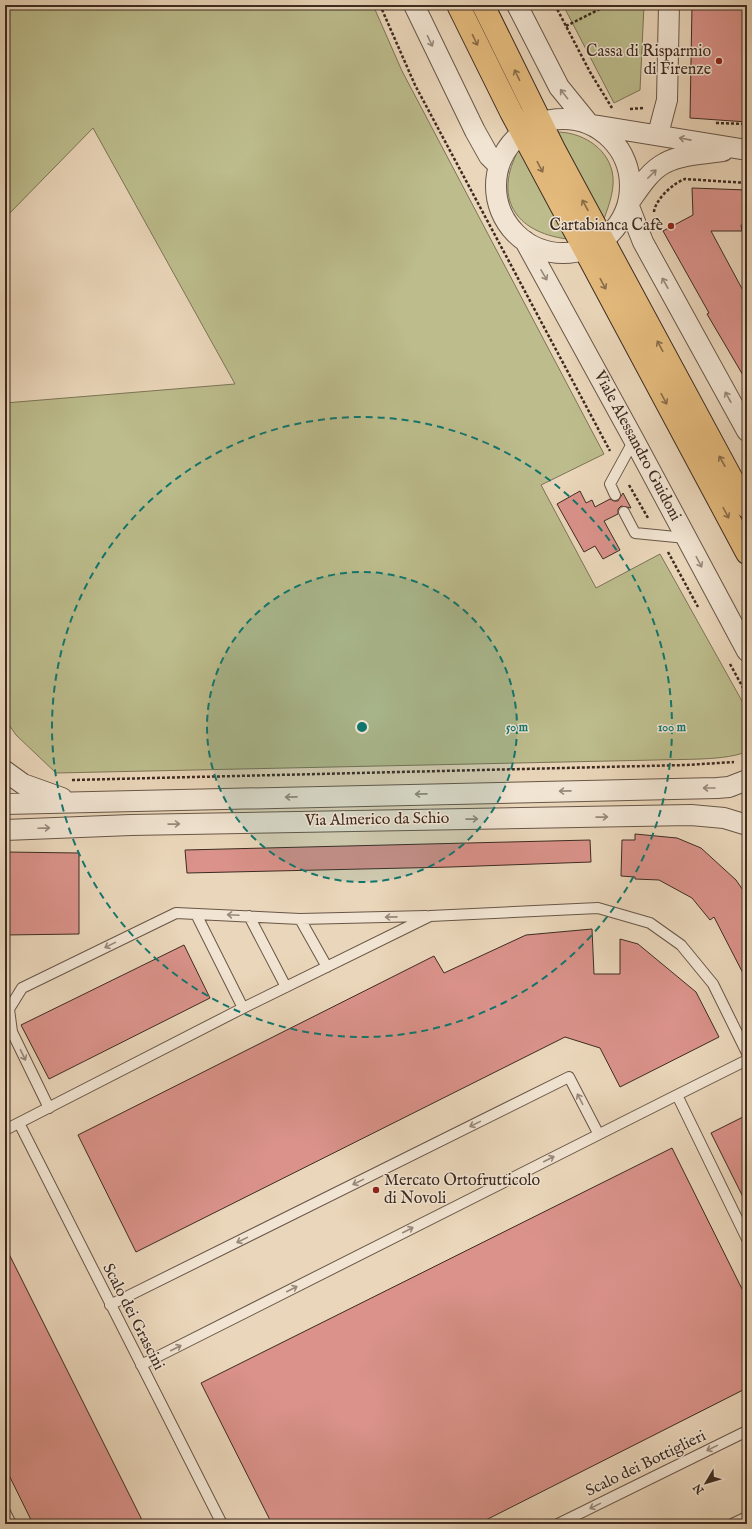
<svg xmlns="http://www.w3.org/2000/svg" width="752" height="1529" font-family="'IM FELL English',serif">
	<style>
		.green { fill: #bcbc8c; stroke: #7c7456 }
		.building { fill: #da928a; stroke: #3d2b21 }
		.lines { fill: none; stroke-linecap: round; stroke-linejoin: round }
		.lane-casing { stroke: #685647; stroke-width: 12 }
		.street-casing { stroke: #685647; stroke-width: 22 }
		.primary-casing { stroke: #3d2b21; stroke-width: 24 }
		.path { stroke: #3d2b21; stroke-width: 2.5; stroke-dasharray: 3 2; stroke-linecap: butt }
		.lane { stroke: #f1e4d2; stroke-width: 10 }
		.street { stroke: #f1e4d2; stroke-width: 20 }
		.primary { stroke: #e5bb7d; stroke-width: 22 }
		.oneway { stroke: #896c4a }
		.oneway2 { stroke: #97887a }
		.ring { fill: none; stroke: #0f766e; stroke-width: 2; stroke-dasharray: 7 5 }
		.poi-dot { fill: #8f2418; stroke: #f1e4d2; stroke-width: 1.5 }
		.labels { text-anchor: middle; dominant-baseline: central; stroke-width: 3; stroke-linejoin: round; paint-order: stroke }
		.poi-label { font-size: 16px; fill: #3d2b21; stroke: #f1e4d2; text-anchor: end }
		.street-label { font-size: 16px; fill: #3d2b21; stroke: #f1e4d2 }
		.centre { fill: #0f766e; stroke: #f1e4d2; stroke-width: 2 }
		.ring-label { font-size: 12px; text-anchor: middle; font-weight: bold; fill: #0f766e; stroke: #f1e4d2; stroke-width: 3; stroke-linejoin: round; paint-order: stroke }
	</style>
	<rect width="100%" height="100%" fill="#ead6ba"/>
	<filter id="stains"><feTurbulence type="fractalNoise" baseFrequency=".005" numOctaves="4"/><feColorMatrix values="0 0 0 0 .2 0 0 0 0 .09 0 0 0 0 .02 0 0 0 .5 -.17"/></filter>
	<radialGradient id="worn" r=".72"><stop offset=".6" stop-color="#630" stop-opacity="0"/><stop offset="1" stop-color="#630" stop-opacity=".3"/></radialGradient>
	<path class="green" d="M5,5H373L402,71L604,454L541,485L596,588L660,554L747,710V751C730,761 677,759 656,760L56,773L16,735L5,719V403L235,384L93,128L5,218Z
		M563,5H644L640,90L614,103Z
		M557,132C580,132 606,146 612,171C616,187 609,205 604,219Z
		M519,149L567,239C514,232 493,197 519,149Z"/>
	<path class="building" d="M692,5H747V122L690,118Z
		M692,188L747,190V225H741L742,231H711L747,298V382L707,314L709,313L663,231L693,215Z
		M580,491L586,503L592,500L595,507L610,499L614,501H618L623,493L631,508L621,506L618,509V514L604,521L620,550L603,559L595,546L584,552L557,504Z
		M635,834L677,838L701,848L736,880L747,896V981L714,917L710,920L692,898L659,880L635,879V877L621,876L622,840H635Z
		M590,840L591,862L451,867L187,873L185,850Z
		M5,852L79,853V934L5,935Z
		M592,929L594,974H620V939L638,944L696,992L719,1037L620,1087L600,1048L565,1037L136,1252L78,1135L434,956L444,973L526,935Z
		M184,945L210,998L49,1079L21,1025Z
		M747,1115V1205L711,1133Z
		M672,1148L747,1299V1388L478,1524H272L201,1383Z
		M5,1246L144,1524H33L5,1467Z"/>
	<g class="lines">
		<defs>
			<path id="lane" d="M615,495L610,484L634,440
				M624,512L635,533L686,538
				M196,914L243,1008
				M249,916L286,987
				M300,919L327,967
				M747,1060L677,1095L747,1239
				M49,1108L12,1032L9,1009L22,988L176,913L300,919L426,916
				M19,1123L222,1524
				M5,1130L243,1008L430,916L598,908L650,923L681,945L713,984L747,1053
				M110,1305L569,1077L598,1133
				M141,1365L677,1095
				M5,1512L11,1524
				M558,1524L747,1431
				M732,1524L747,1517"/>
			<path id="street" d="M414,5L475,131L489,156L499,166
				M517,5L559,87L589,124
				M496 186a67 67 0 1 1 134 0a67 67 0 1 1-134 0Z
				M593,125L747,150
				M658,134L667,100L669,5
				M628,204L643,242L747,431
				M628,204C638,190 649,171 665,163C682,154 705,154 723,151
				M525,241L634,440L747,651
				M5,771L23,784L62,798
				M5,804L717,788L729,787L747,780
				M5,830L131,825L691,815L724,818L747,825"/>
			<path id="primary" d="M458,5L511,112L747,553
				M483,5L555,151L747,507"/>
		</defs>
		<use href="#lane" class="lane-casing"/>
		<use href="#street" class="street-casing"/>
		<use href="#primary" class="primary-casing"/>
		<path class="path" d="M380,5L415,85L610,451
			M555,5L590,72L612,108
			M566,26L608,5
			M630,109L643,108
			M716,123L747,124
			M654,212C655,200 673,183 685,179L747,183
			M629,485L648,518
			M668,552L698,607
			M730,664L747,695
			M72,780L686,765L734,762"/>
		<use href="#lane" class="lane"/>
		<use href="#street" class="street"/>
		<use href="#primary" class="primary"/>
	</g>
	<defs><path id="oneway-shaft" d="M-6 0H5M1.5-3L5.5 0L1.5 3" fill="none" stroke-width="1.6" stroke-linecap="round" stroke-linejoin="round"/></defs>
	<g class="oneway">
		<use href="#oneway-shaft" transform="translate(475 40) rotate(64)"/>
		<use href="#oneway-shaft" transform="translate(517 75) rotate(-116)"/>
		<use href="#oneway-shaft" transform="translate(540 167) rotate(62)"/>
		<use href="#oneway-shaft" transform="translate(585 205) rotate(-119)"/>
		<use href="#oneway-shaft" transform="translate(603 284) rotate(62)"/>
		<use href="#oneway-shaft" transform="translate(660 346) rotate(-118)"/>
		<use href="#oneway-shaft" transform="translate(664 399) rotate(62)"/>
		<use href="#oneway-shaft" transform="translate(722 461) rotate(-119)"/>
		<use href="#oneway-shaft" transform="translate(726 513) rotate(62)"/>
	</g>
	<g class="oneway2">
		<use href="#oneway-shaft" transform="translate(430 41) rotate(64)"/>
		<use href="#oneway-shaft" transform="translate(564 94) rotate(-128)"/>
		<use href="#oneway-shaft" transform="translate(685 139) rotate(-169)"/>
		<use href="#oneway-shaft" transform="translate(652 174) rotate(-45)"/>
		<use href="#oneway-shaft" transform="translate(544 275) rotate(60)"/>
		<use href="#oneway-shaft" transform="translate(665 283) rotate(-119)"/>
		<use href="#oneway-shaft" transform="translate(728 397) rotate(-119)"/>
		<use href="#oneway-shaft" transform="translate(699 562) rotate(62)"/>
		<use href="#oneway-shaft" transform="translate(709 788) rotate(-180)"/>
		<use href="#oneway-shaft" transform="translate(565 791) rotate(179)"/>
		<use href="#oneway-shaft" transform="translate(421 794) rotate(179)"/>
		<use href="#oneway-shaft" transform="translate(291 797) rotate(179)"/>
		<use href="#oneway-shaft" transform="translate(602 817) rotate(-1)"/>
		<use href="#oneway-shaft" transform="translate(472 819) rotate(-1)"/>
		<use href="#oneway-shaft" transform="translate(174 824) rotate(-1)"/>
		<use href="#oneway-shaft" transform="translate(44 828) rotate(-2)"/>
		<use href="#oneway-shaft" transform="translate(233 915) rotate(-177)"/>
		<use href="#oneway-shaft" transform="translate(391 917) rotate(179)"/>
		<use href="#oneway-shaft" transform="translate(110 945) rotate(154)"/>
		<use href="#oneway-shaft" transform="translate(23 1055) rotate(64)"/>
		<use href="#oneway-shaft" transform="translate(580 1099) rotate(-117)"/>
		<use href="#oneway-shaft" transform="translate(475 1124) rotate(154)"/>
		<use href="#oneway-shaft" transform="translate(549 1159) rotate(-27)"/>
		<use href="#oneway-shaft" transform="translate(358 1182) rotate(154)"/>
		<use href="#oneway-shaft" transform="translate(408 1230) rotate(-27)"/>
		<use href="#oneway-shaft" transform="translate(242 1240) rotate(154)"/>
		<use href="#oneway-shaft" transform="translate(292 1289) rotate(-27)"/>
		<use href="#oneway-shaft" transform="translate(176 1348) rotate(-27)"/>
		<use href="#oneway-shaft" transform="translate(712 1448) rotate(154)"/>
		<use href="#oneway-shaft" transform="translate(595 1506) rotate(154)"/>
	</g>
	<circle cx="362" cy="727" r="155" fill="#0f766e" fill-opacity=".12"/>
	<g class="ring">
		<circle cx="362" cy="727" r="155"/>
		<circle cx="362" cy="727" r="310"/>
	</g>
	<g class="poi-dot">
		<circle cx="719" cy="61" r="4"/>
		<circle cx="671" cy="226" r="4"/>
		<circle cx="376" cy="1190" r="4"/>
	</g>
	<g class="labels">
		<g class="poi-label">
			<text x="711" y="52">Cassa di Risparmio<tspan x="711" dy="18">di Firenze</tspan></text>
			<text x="663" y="226">Cartabianca Cafè</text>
			<text x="384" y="1181" text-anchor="start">Mercato Ortofrutticolo<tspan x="384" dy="18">di Novoli</tspan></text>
		</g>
		<g class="street-label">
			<text transform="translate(637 446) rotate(62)">Viale Alessandro Guidoni</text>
			<text transform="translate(377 820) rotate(-1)">Via Almerico da Schio</text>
			<text transform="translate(133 1317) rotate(63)">Scalo dei Grascini</text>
			<text transform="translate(646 1464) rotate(-26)">Scalo dei Bottiglieri</text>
		</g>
	</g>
	<circle cx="362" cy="727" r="6" class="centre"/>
	<g class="ring-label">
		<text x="517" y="731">50 m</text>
		<text x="672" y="731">100 m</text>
	</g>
	<rect width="752" height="1529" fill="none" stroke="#ead6ba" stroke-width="20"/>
	<rect x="6" y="6" width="740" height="1517" fill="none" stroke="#3d2b21" stroke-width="2"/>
	<rect x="10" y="10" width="732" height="1509" fill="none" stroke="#3d2b21"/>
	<g transform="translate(706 1483) rotate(232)" stroke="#f1e4d2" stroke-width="3" paint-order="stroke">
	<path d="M0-3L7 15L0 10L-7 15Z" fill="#3d2b21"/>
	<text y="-6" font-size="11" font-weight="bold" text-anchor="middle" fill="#3d2b21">N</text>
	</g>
	<rect width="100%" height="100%" filter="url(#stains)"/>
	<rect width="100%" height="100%" fill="url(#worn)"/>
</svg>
